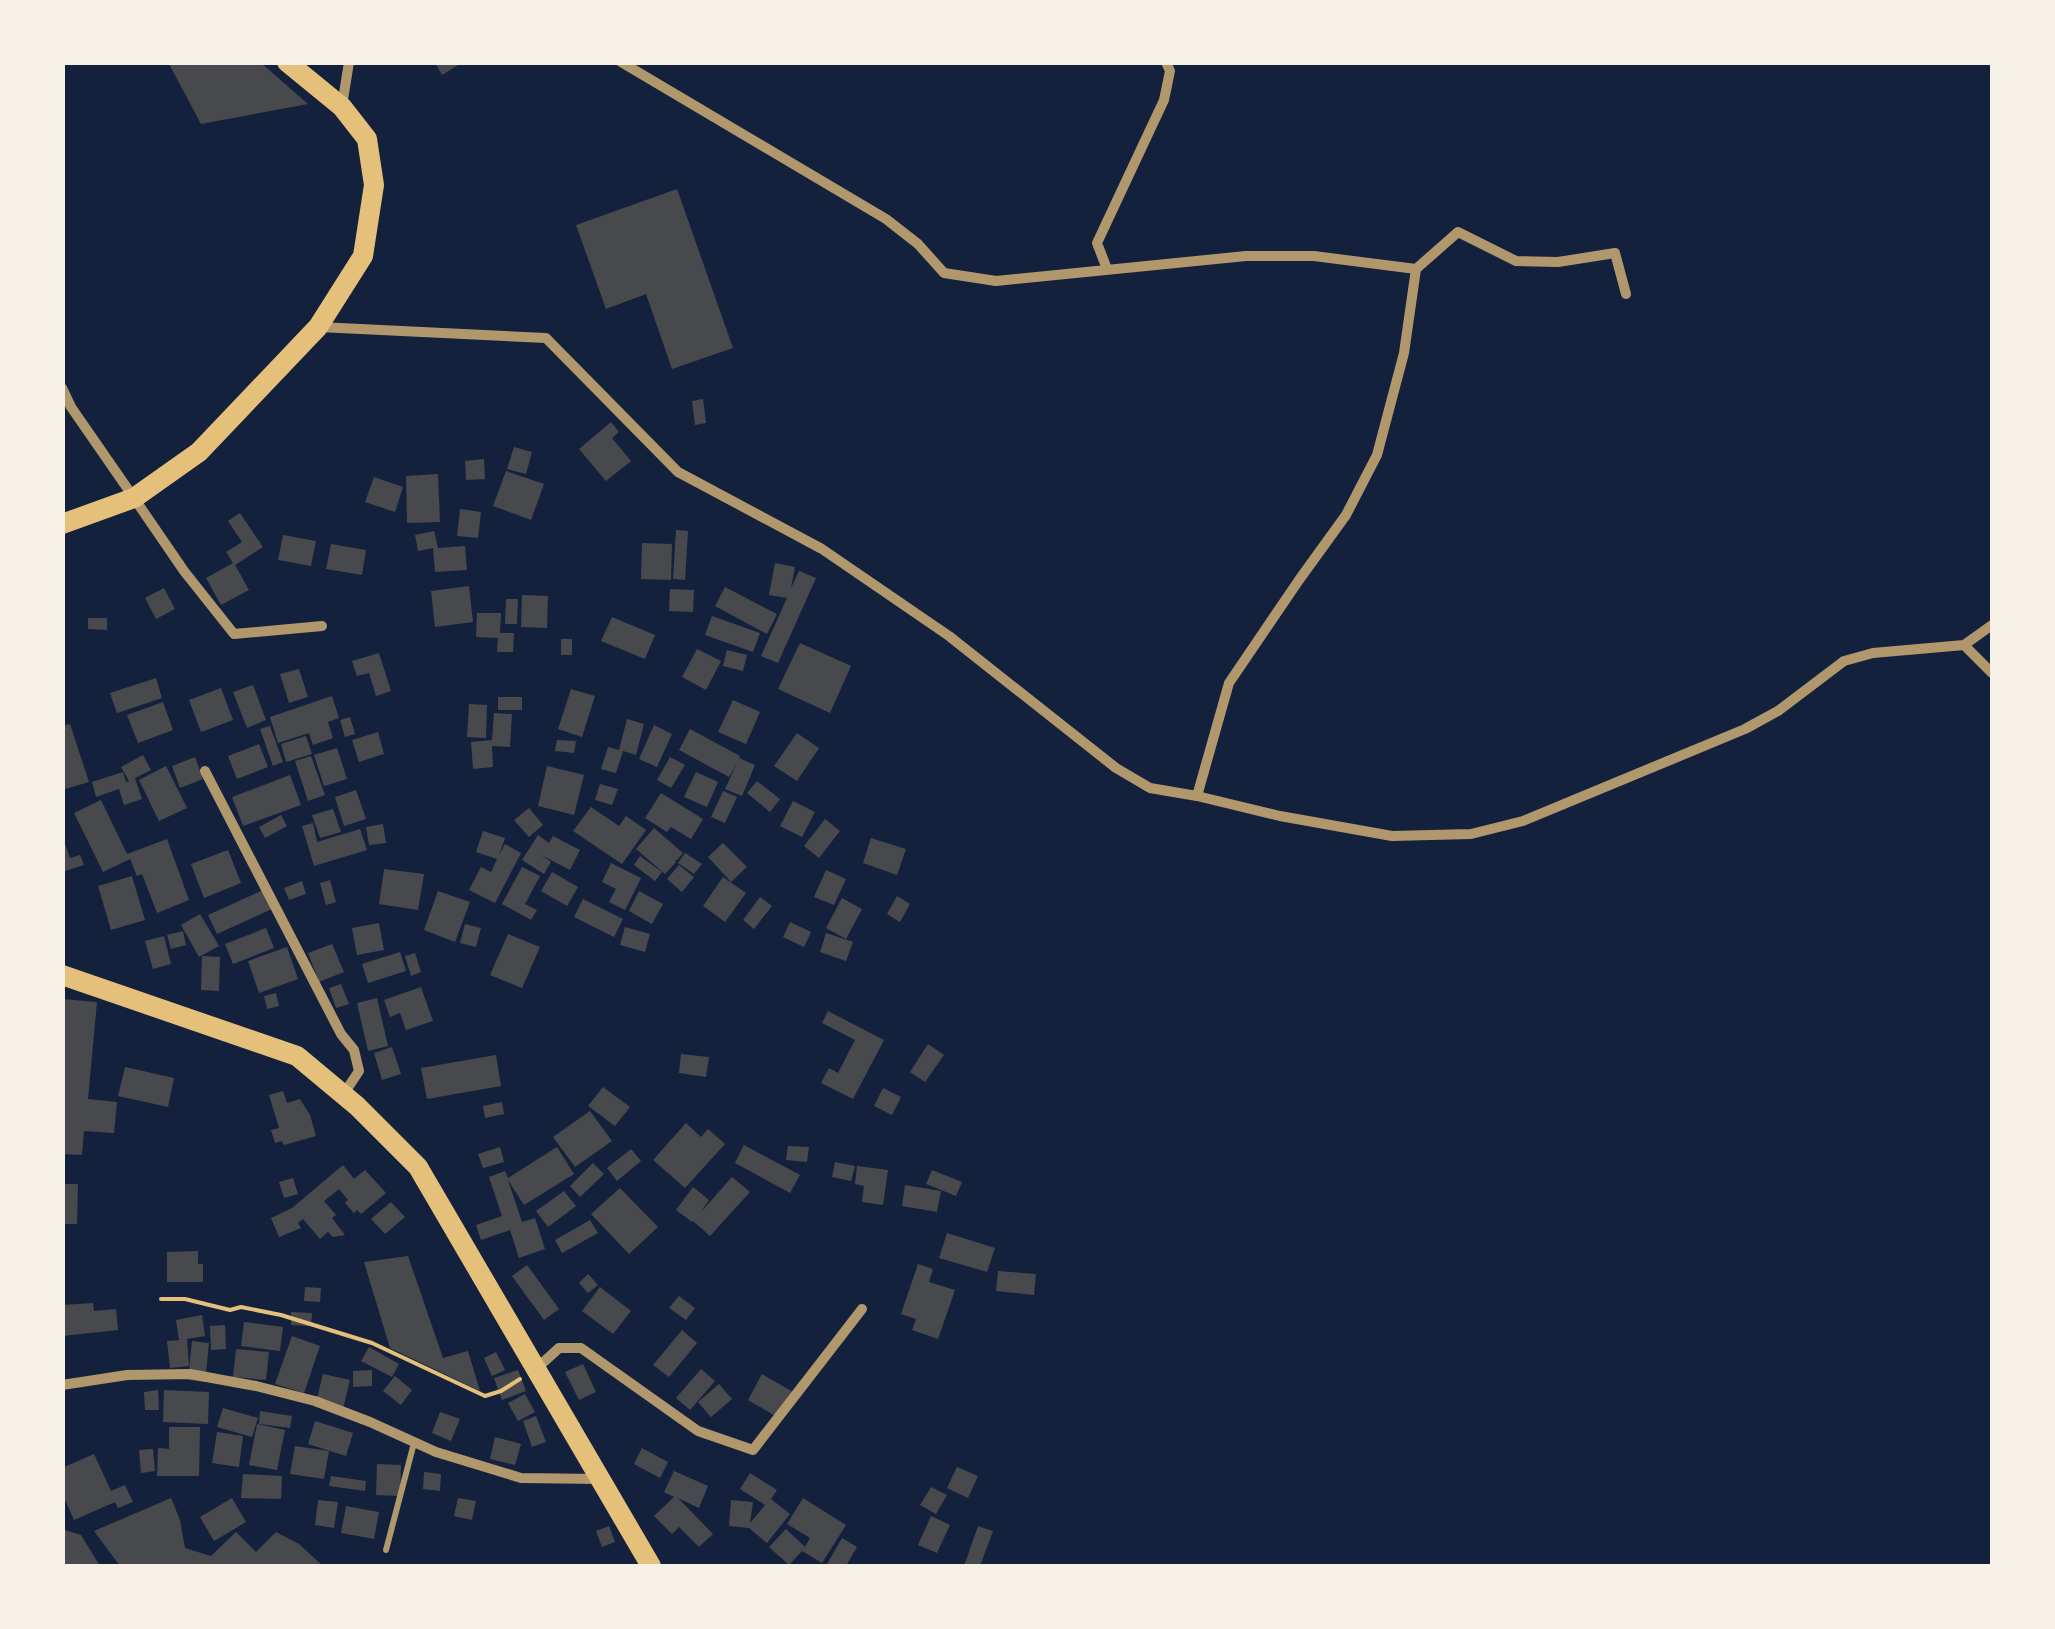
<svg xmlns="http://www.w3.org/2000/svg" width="2055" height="1629" font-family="Mulish,sans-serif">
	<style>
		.building { fill: #48494c }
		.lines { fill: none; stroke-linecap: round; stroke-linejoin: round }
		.path { stroke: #e5c07b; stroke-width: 4 }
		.service { stroke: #b1986c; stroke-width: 6 }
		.minor { stroke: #b1986c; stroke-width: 10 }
		.primary { stroke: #e5c07b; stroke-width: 20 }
	</style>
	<rect width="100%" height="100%" fill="#14213d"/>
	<path class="building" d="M168,62H260L308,104L201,124Z
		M435,62H463L442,75Z
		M677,189L733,348L672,369L646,294L606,309L576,225Z
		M703,399L706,423L695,425L692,401Z
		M611,422L619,432L612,438L631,461L606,481L579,449Z
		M514,447L532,452L526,474L507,469Z
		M484,459L485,479L466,480L465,461Z
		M506,471L544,484L531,520L493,506Z
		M438,474L440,522L407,523L406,476Z
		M374,477L403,487L395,512L365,502Z
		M460,509L481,512L478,538L457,536Z
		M240,513L263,547L235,565L234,563L249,590L221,605L206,578L233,563L226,552L242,542L228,521Z
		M676,530L688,531L685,580L673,579Z
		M434,531L438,548L465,546L467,570L435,572L433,548L418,551L415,535Z
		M283,535L316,541L311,566L278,560Z
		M642,543L672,544L671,580L641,579Z
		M331,544L366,550L362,575L326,569Z
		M775,563L795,567L791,588L799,571L816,578L778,663L761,656L787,598L769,595Z
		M469,586L473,622L435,627L431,591Z
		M725,587L777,614L767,634L715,606Z
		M164,588L175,609L156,619L145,598Z
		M670,589L694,590L693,612L669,611Z
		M522,595L548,596L547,628L521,627Z
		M506,599H518L517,624H505Z
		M477,613H501L500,633H514L513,652H497L498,638L476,637Z
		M712,616L760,633L753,652L705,635Z
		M612,617L655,635L645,659L601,641Z
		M88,618H107V630L88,629Z
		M561,639H572V655H561Z
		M800,643L851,666L830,713L778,689Z
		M697,649L721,661L706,690L682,677Z
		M727,650L747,655L743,671L723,666Z
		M379,653L391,691L376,696L369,673L357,676L352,661Z
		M299,669L308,697L289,703L280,674Z
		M156,678L162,698L117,713L110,693Z
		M253,685L266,720L247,728L233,692Z
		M221,688L233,720L201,732L189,700Z
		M571,689L595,696L582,737L558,729Z
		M332,696L339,718L328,722L333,738L313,745L309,733L278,743L270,717Z
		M498,697H522V710H498Z
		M733,700L760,712L746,744L718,732Z
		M163,702L173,730L138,743L127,715Z
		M469,704L487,705L486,738L467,737Z
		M494,713L512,714L510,747L492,746L493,767L473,769L471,742L492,740Z
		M350,717L355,734L345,737L340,720Z
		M627,719L644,724L636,755L623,751L616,773L601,769L608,747L619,750Z
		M70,724L89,782L62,790V726Z
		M654,725L672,734L657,767L639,759Z
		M270,726L283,762L273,766L260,729Z
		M690,729L740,756L739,758L755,765L742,796L725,789L737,763L729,777L679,750Z
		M378,732L384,754L359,762L352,740Z
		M797,733L819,748L797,781L774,766Z
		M306,736L312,754L286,762L281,744Z
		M557,740L576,741L574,753L555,751Z
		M259,744L268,767L237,779L228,756Z
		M337,748L347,779L324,786L314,755Z
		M143,755L151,770L135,778L142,799L124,805L119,789L96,797L92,782L123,772L126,782L129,781L121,767Z
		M311,756L325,795L308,801L295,761Z
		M195,757L203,779L180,788L172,766Z
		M670,757L685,765L671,788L657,780Z
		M166,766L187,808L159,821L139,780Z
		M547,766L584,775L574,815L538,806Z
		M696,772L718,782L707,807L684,797Z
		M290,775L301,805L243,826L232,797Z
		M757,781L780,799L770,812L747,793Z
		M600,784L618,789L612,805L595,800Z
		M356,790L366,819L344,826L335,797Z
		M723,791L737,797L725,823L711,817Z
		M661,793L703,819L691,839L671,827L667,832L645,818Z
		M101,800L127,854L167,839L189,900L157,913L142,874L137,876L130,859L103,872L74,813Z
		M793,801L815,812L802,837L780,826Z
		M591,807L619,826L626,816L646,830L622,864L573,831Z
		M529,808L543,825L529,837L514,820Z
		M333,809L341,832L320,838L312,815Z
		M281,815L287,826L265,838L259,827Z
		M825,819L840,831L819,858L804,846Z
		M313,823L317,842L360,829L367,850L314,866L302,826Z
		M383,824L386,843L369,845L366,827Z
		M654,828L683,853L676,861L674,859L676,862L665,874L636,849Z
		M483,831L505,838L499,855L505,844L521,853L495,903L469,890L481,867L491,872L497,859L476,852Z
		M538,835L549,843L553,836L580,850L570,870L541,855L551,862L544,874L522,860Z
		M62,836L70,858L80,855L84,865L62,872Z
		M871,838L906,849L897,875L863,863Z
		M723,843L747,867L731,882L708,857Z
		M228,850L241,883L204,898L191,864Z
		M685,853L702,864L694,874L678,863Z
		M640,856L662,872L655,881L634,865Z
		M611,863L641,878L625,910L609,902L616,889L602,882Z
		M679,865L694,877L682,892L667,879Z
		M522,867L540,876L525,904L537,910L531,920L502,904Z
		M384,869L424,874L418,910L379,904Z
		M826,870L846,879L834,905L814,897Z
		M552,872L578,887L567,906L541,891Z
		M132,876L145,920L111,930L98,886Z
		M723,877L746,893L725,922L703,906Z
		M330,880L336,902L326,905L320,883Z
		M302,881L306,894L289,900L284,888Z
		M263,890L272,909L217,934L208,915Z
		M438,891L470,902L455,942L424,930Z
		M639,891L663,904L652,924L629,911Z
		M897,896L910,904L900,922L887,914Z
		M760,897L772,906L754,929L743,920Z
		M842,898L862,909L846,939L826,928Z
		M583,899L623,919L614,937L574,917Z
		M200,914L219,946L199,957L181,925Z
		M790,922L811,932L804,947L783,937Z
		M379,923L384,950L357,955L352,928Z
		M465,924L481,928L476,947L460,943Z
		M625,927L650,934L645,952L620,945Z
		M266,928L274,948L233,964L225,944Z
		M183,931L186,945L171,949L167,935Z
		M826,933L853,942L846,961L820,952Z
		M508,934L540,947L522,988L490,975Z
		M164,936L171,964L153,969L145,941Z
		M332,944L344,972L319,982L308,953Z
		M287,947L298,979L259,993L248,961Z
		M400,952L406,971L368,983L362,964Z
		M415,953L421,972L411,976L405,956Z
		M202,956L220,957L219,991L201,990Z
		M341,984L349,1004L336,1008L329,988Z
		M421,987L433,1021L406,1030L400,1013L390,1017L384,1000Z
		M276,993L279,1006L267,1009L264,996Z
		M377,998L388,1046L368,1051L357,1003Z
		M62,999L97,1002L88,1099L117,1102L114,1133L84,1131L82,1155L62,1154Z
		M828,1011L884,1040L853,1099L821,1083L829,1068L838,1073L855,1040L822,1023Z
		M928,1044L944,1055L925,1082L910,1072Z
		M392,1047L401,1074L382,1080L374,1053Z
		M681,1054L709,1057L706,1077L679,1073Z
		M496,1055L501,1086L427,1099L421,1068Z
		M125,1067L174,1078L168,1107L118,1096Z
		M603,1087L630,1107L615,1126L588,1106Z
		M883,1088L901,1097L892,1115L874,1106Z
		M283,1091L287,1103L300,1099L310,1115L316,1136L284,1145L282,1141L275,1143L271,1130L279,1128L269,1095Z
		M502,1102L504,1114L485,1118L483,1106Z
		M590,1111L612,1141L575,1167L553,1137Z
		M686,1123L701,1137L708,1129L725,1144L685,1188L653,1160Z
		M744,1145L800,1175L790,1193L735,1163Z
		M788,1146L809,1147L807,1162L786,1160Z
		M500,1147L504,1162L483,1168L478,1154Z
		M557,1147L574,1174L524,1205L508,1180L522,1222L535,1218L545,1249L519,1258L510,1230L481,1240L476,1225L502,1216L489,1177L505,1171L508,1178Z
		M631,1149L641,1161L617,1181L607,1168Z
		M835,1162L855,1166L851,1181L832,1177Z
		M593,1163L604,1174L580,1197L570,1186Z
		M343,1165L354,1179L365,1170L386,1193L361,1214L357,1210L354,1213L345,1203L348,1200L339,1189L324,1201L336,1215L332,1218L345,1235L333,1237L328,1232L320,1239L303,1219L298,1223L301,1228L279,1237L271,1218L292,1208Z
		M857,1166L888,1170L883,1205L862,1202L864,1186L855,1184Z
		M932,1170L962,1182L956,1196L926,1184Z
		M732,1177L750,1192L710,1236L693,1221L692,1222L676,1210L693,1187L709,1200L700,1213Z
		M293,1178L298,1194L284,1198L279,1182Z
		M62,1184H78L77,1224H62Z
		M905,1185L941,1191L937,1212L902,1206Z
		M620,1188L658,1227L629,1254L591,1214Z
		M564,1191L576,1206L548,1227L536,1211Z
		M391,1202L405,1217L385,1234L371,1219Z
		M590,1220L598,1233L562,1253L555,1240Z
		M947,1233L995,1248L987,1272L939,1258Z
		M198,1251V1264H203V1282H167V1252Z
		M408,1256L443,1358L468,1351L480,1391L390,1348L364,1262Z
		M918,1264L933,1269L929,1282L955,1290L938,1339L912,1330L916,1319L901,1314Z
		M527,1265L559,1309L544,1320L512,1276Z
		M998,1271L1036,1274L1034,1295L996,1291Z
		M588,1274L598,1285L588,1293L579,1283Z
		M305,1287L321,1288L320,1302L304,1301Z
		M600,1287L631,1311L613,1334L582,1311Z
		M679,1296L695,1308L686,1320L669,1308Z
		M93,1303L94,1311L116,1309L118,1330L62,1336V1305Z
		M291,1312L312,1313L311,1326L291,1325Z
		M202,1315L205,1336L187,1339L189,1366L170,1368L167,1341L179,1340L176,1320Z
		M244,1322L283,1327L280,1351L241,1346Z
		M225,1325L226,1349L211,1350L210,1326Z
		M682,1330L697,1343L669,1377L653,1365Z
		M292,1336L320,1346L304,1393L275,1384Z
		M192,1341L209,1343L205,1382L188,1380Z
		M369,1347L399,1364L392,1377L361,1361Z
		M236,1349L269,1352L266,1380L233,1377Z
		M496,1352L505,1370L492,1376L484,1358Z
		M583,1364L596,1392L579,1400L565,1372Z
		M701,1369L715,1381L690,1410L676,1398Z
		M372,1370V1386L353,1387V1371Z
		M518,1370L526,1391L502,1400L494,1378Z
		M323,1374L350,1380L342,1413L315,1406Z
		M762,1374L793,1392L779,1418L748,1400Z
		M395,1376L412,1390L401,1405L383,1391Z
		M719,1384L732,1399L711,1417L698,1402Z
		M158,1390L159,1410H145L144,1392Z
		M164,1390L209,1392L208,1424L163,1422Z
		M525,1394L535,1412L518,1421L508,1403Z
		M223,1408L258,1418L252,1437L217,1427Z
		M260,1411L292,1416L290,1428L259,1424Z
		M440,1412L460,1419L451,1441L432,1433Z
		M536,1416L546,1442L532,1447L523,1421Z
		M315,1421L353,1433L346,1456L308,1444Z
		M257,1424L285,1430L277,1470L249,1465Z
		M169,1427H200L199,1476H157L158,1448L169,1449Z
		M217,1432L243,1436L239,1467L212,1463Z
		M495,1437L521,1444L515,1465L490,1459Z
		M295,1446L329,1451L324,1479L290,1474Z
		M642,1448L668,1462L660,1478L634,1464Z
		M153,1449L155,1471L141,1473L139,1450Z
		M94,1454L111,1491L125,1485L133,1502L118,1508L115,1502L74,1520L62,1493V1468Z
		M377,1464L401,1465L400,1496L376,1495Z
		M957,1467L978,1476L968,1498L947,1488Z
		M674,1471L708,1486L699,1508L678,1498L713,1534L699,1547L679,1527L672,1534L654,1516L674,1497L664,1492Z
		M424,1472L441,1474L440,1491L423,1489Z
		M750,1473L777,1490L771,1499L790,1514L767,1543L749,1528L729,1526L731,1500L753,1502L750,1523L765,1505L740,1489Z
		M243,1474L282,1476L281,1499L241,1498Z
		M331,1476L366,1481L365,1491L329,1486Z
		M931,1487L947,1495L936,1514L920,1505Z
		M171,1498L180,1520L185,1548L211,1556L236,1532L256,1552L276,1532L299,1544L323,1566H120L94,1531Z
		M232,1498L246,1522L214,1541L200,1517Z
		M458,1498L476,1501L472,1520L454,1516Z
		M803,1498L846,1525L822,1563L802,1551L789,1565L769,1547L786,1529L805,1547L810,1538L787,1524Z
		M318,1500L338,1502L334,1528L315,1525Z
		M346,1506L379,1512L374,1539L341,1533Z
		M931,1516L950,1525L937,1553L918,1545Z
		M609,1526L615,1542L602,1547L596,1531Z
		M978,1526L993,1531L980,1566H964Z
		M62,1529L81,1535L100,1566H62Z
		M842,1538L857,1547L846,1566H830L827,1564Z"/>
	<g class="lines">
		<path class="path" d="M161,1299H185L230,1310L241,1307L281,1315L372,1343L485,1396L501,1391L520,1379"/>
		<path class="service" d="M386,1550L414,1443"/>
		<path class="minor" d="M621,62L886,219L918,244L944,273L996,281L1246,256H1314L1416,269
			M342,106L349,62
			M1107,269L1097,243L1164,100L1170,71L1166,62
			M319,327L546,338L678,472L822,549L949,636L1116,768L1150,788L1197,796L1280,816L1392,836L1471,834L1523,821L1745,729L1778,711L1844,661L1873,653L1964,645L1992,625
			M62,388L71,407L134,498L184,571L234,634L322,626
			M1964,645L1992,673
			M205,771L341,1034L354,1050L359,1071L343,1095
			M1197,796L1229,683L1299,580L1346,515L1377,455L1404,353L1416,269L1458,232L1516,261L1558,262L1615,253L1626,294
			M536,1369L559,1348H581L698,1431L753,1450L862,1309
			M62,1385L127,1375L190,1374L256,1386L315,1401L370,1422L436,1452L521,1478L599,1479"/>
		<path class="primary" d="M62,524L134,498L199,452L318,327L363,256L374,185L367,139L342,107L287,62
			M62,975L297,1056L357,1106L418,1167L651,1566"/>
	</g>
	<rect width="2055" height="1629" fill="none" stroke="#f6f1e7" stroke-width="130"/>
</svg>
